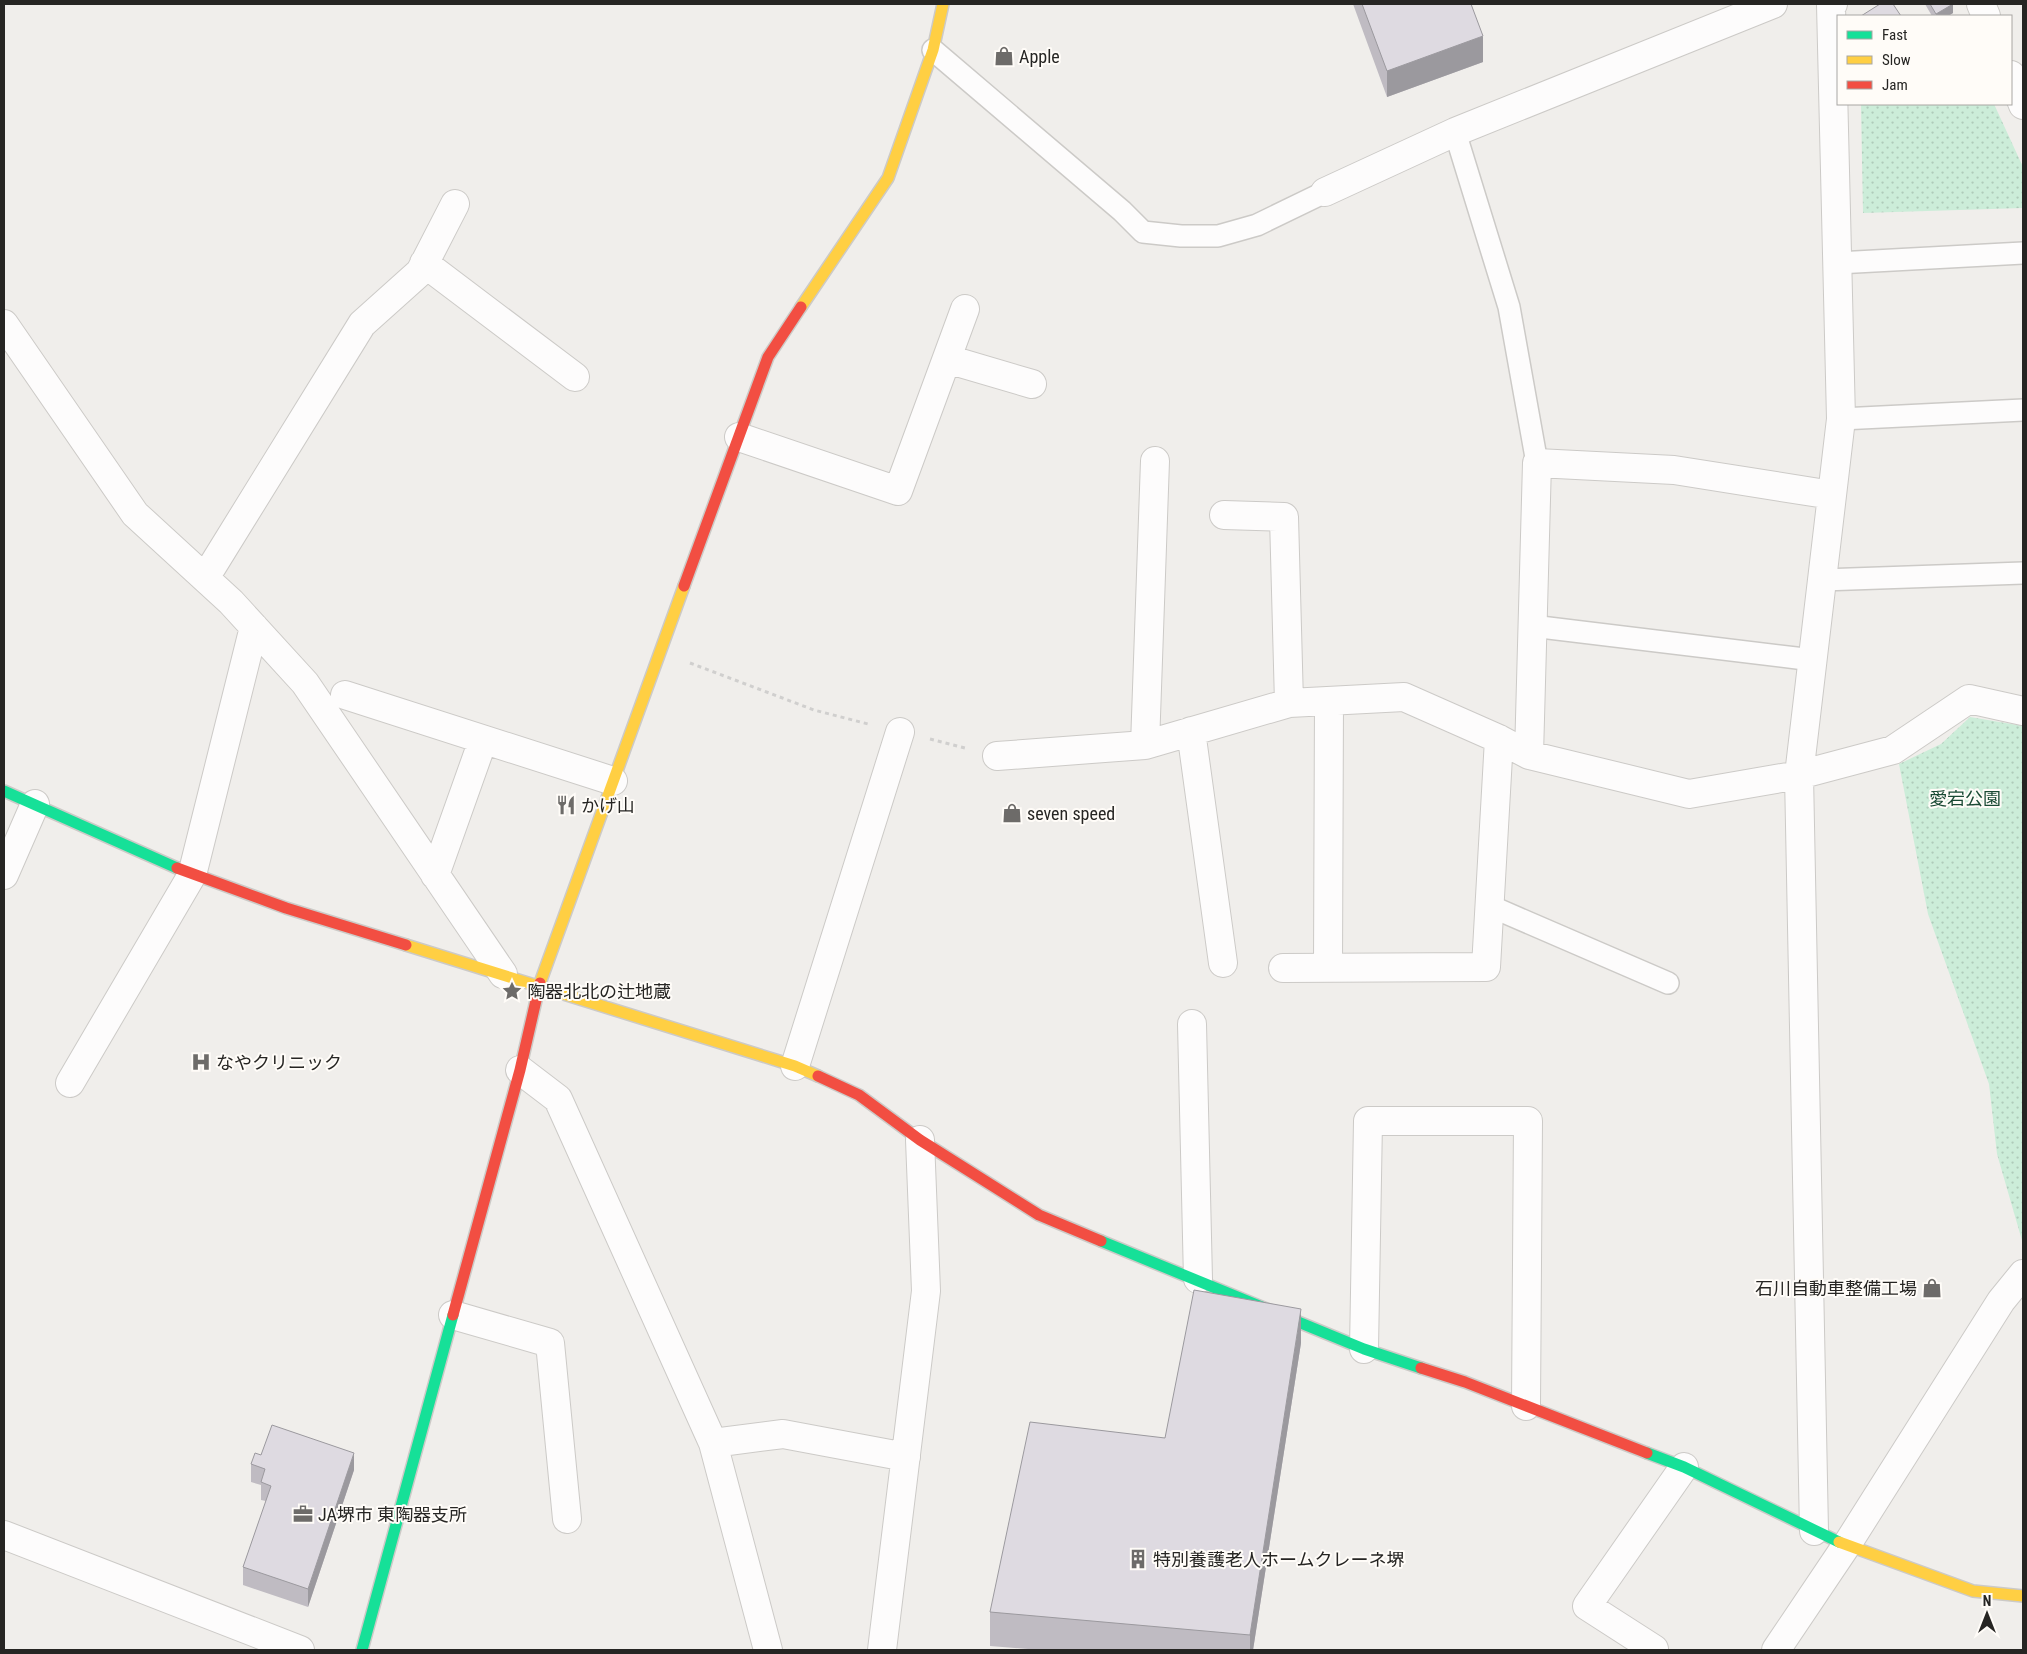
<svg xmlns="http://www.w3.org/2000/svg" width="2027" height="1654" font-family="'Roboto Condensed','Noto Sans JP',sans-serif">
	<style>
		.park { fill: url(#park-dots) }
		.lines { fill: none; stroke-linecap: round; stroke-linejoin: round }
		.lane-casing { stroke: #cccac7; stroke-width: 24 }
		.street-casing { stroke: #cccac7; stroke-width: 30 }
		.fast-casing { stroke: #cccac7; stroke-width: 14 }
		.slow-casing { stroke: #cccac7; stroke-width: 14 }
		.jam-casing { stroke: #cccac7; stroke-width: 14 }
		.path { stroke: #d0cfce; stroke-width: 3; stroke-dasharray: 4 4; stroke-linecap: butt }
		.lane { stroke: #fdfcfc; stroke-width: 21 }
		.street { stroke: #fdfcfc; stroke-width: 28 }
		.fast { stroke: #16e098; stroke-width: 11 }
		.slow { stroke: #ffcf43; stroke-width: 11 }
		.jam { stroke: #f24e42; stroke-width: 11 }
		.wall { fill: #bfbbc2 }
		.shaded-wall { fill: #9b999e }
		.building { fill: #dedae1; stroke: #9b999e }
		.labels { text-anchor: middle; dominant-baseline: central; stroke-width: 4; stroke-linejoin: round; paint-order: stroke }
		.poi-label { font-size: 18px; fill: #262523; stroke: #fffcf8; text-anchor: start }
		.park-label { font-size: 18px; fill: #1a4a34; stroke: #fffcf8 }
	</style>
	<defs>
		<pattern id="park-dots" width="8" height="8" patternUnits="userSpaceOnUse" patternTransform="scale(1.25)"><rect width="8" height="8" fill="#ccedd9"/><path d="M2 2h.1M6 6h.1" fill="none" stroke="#afcbba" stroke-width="1.8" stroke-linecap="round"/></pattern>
	</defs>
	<rect width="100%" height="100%" fill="#f0eeeb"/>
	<path class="park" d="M1861,104H1994L2023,167V208L1863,213Z
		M1970,717L2023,726V1244L1997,1154L1989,1084L1928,914L1899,764L1941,744Z"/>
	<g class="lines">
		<defs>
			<path id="lane" d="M933,50L1122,211L1143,232L1181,236H1218L1257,225L1325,192
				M1455,132L1509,307L1537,463
				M1837,263L2023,253
				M1841,419L2023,410
				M1822,580L2023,573
				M1532,626L1813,660
				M1490,906L1668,983"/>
			<path id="street" d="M1981,4L1986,16
				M2011,75L2023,105
				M1325,192L1455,132L1773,4
				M424,263L575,377
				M4,324L135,514L231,602L305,683L503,974
				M947,359L1032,384
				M739,437L898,491L965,309
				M1224,515L1284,517L1289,703
				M205,578L362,324L420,272L455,204
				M345,695L613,781
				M1191,731L1223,963
				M1145,745L1155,461
				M1529,755L1537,463L1674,470L1832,495
				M997,756L1145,745L1289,703L1404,697L1499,739L1529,755L1689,794L1799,775L1893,750L1969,699L2023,711
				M4,875L35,804
				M435,875L483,740
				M1283,968L1486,967L1499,739
				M1328,968L1329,701
				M1192,1024L1198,1279
				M795,1066L900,732
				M520,1070L558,1099L713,1443L768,1650
				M70,1083L192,875L254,627
				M453,1315L550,1343L567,1519
				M1364,1349L1368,1121H1528L1526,1406
				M713,1443L783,1434L906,1457
				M1814,1531L1799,775L1841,419L1831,5L1833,4
				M4,1535L300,1650
				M1654,1649L1587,1606L1684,1467
				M882,1650L926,1291L920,1140
				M1776,1650L1846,1546L2001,1301L2023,1274"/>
			<path id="fast" d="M4,791L177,868
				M1101,1241L1364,1349L1421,1368
				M1647,1453L1684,1467L1839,1542
				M362,1650L453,1315"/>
			<path id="slow" d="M801,307L888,178L933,50L943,4
				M406,945L795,1066L818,1076
				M540,983L684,586
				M1839,1542L1973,1591L2023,1596"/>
			<path id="jam" d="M684,586L768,357L801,307
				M177,868L286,908L406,945
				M818,1076L859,1095L920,1140L1039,1215L1101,1241
				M453,1315L520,1070L540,983
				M1421,1368L1465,1382L1647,1453"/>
		</defs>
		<use href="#lane" class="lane-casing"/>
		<use href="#street" class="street-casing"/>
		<use href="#fast" class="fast-casing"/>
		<use href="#slow" class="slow-casing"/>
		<use href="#jam" class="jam-casing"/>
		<path class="path" d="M690,663L814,710L868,724
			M930,739L965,748"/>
		<use href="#lane" class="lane"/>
		<use href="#street" class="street"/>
		<use href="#fast" class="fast"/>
		<use href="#slow" class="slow"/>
		<use href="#jam" class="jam"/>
	</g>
	<path class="wall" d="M1353,4H1471L1483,62L1387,97Z
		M1925,4H1953V13L1948,16H1932Z
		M1301,1343L1253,1650H1040L990,1646V1612Z
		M261,1455L354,1470L308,1607L243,1585V1567L266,1501L261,1500V1485L251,1482V1464Z"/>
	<path class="shaded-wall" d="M1953,4V13L1948,16H1936V14Z
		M1483,36V62L1387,97V71Z
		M1301,1309V1343L1253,1650H1250V1635Z
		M354,1453V1470L308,1607V1589Z"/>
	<path class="building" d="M1362,4H1471L1483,36L1387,71Z
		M1880,4H1893L1901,16H1861Z
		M1930,4H1953L1936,14Z
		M1194,1290L1301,1309L1250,1635L990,1612L1030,1422L1165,1438Z
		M272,1425L354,1453L308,1589L243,1567L271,1486L261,1482L265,1469L251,1464L255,1453L261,1455Z"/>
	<defs>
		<symbol id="shop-bare" viewBox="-9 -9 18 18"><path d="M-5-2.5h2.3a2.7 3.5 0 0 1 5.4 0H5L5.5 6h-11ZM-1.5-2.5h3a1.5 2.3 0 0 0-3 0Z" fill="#6d6b69" stroke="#fffcf8" stroke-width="2.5" paint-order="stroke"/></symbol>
		<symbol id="restaurant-bare" viewBox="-9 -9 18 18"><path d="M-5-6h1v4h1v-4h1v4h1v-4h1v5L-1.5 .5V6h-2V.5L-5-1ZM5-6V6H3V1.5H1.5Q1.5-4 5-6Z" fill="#6d6b69" stroke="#fffcf8" stroke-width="2.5" paint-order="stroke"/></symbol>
		<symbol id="sight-bare" viewBox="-9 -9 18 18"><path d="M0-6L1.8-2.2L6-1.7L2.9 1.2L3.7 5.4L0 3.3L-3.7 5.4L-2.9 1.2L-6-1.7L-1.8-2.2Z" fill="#6d6b69" stroke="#fffcf8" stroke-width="2.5" paint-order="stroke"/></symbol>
		<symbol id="hospital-bare" viewBox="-9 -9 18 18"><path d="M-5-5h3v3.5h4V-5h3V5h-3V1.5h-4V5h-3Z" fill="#6d6b69" stroke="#fffcf8" stroke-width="2.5" paint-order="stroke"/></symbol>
		<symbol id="office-bare" viewBox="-9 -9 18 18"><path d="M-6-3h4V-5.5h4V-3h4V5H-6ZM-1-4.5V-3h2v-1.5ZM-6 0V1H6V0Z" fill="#6d6b69" stroke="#fffcf8" stroke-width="2.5" paint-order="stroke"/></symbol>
		<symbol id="building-bare" viewBox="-9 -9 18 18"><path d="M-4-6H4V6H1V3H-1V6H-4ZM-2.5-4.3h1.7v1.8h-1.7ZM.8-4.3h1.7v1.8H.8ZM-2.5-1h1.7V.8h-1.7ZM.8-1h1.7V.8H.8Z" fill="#6d6b69" stroke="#fffcf8" stroke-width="2.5" paint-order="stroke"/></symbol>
	</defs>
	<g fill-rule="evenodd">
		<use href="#shop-bare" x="990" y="42" width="28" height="28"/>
		<use href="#restaurant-bare" x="552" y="791" width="28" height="28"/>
		<use href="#shop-bare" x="998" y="799" width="28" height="28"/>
		<use href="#sight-bare" x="498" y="977" width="28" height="28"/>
		<use href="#hospital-bare" x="187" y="1048" width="28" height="28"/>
		<use href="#shop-bare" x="1918" y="1274" width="28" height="28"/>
		<use href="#office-bare" x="289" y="1500" width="28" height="28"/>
		<use href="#building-bare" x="1124" y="1545" width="28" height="28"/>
	</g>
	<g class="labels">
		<g class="poi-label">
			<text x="1019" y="56">Apple</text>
			<text x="581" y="805">かげ山</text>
			<text x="1027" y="813">seven speed</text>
			<text x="527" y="991">陶器北北の辻地蔵</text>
			<text x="216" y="1062">なやクリニック</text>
			<text x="1917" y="1288" text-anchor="end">石川自動車整備工場</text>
			<text x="318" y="1514">JA堺市 東陶器支所</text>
			<text x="1153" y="1559">特別養護老人ホームクレーネ堺</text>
		</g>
		<g class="park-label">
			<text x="1965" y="798">愛宕公園</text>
		</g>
	</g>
	<rect width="2027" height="1654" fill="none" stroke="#262523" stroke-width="10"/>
	<rect x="1837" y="15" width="175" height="90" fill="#fffcf8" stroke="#a8a6a3"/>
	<rect x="1847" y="31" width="25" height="8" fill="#16e098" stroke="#a8a6a3"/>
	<text x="1882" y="40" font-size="15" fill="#262523">Fast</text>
	<rect x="1847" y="56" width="25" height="8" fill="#ffcf43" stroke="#a8a6a3"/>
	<text x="1882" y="65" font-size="15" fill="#262523">Slow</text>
	<rect x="1847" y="81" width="25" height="8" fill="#f24e42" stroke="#a8a6a3"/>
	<text x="1882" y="90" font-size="15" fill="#262523">Jam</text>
	<g transform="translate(1987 1614)" stroke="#fffcf8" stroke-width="4" paint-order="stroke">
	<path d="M0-4L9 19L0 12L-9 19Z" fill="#262523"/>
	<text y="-8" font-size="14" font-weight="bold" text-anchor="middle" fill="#262523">N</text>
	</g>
</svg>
